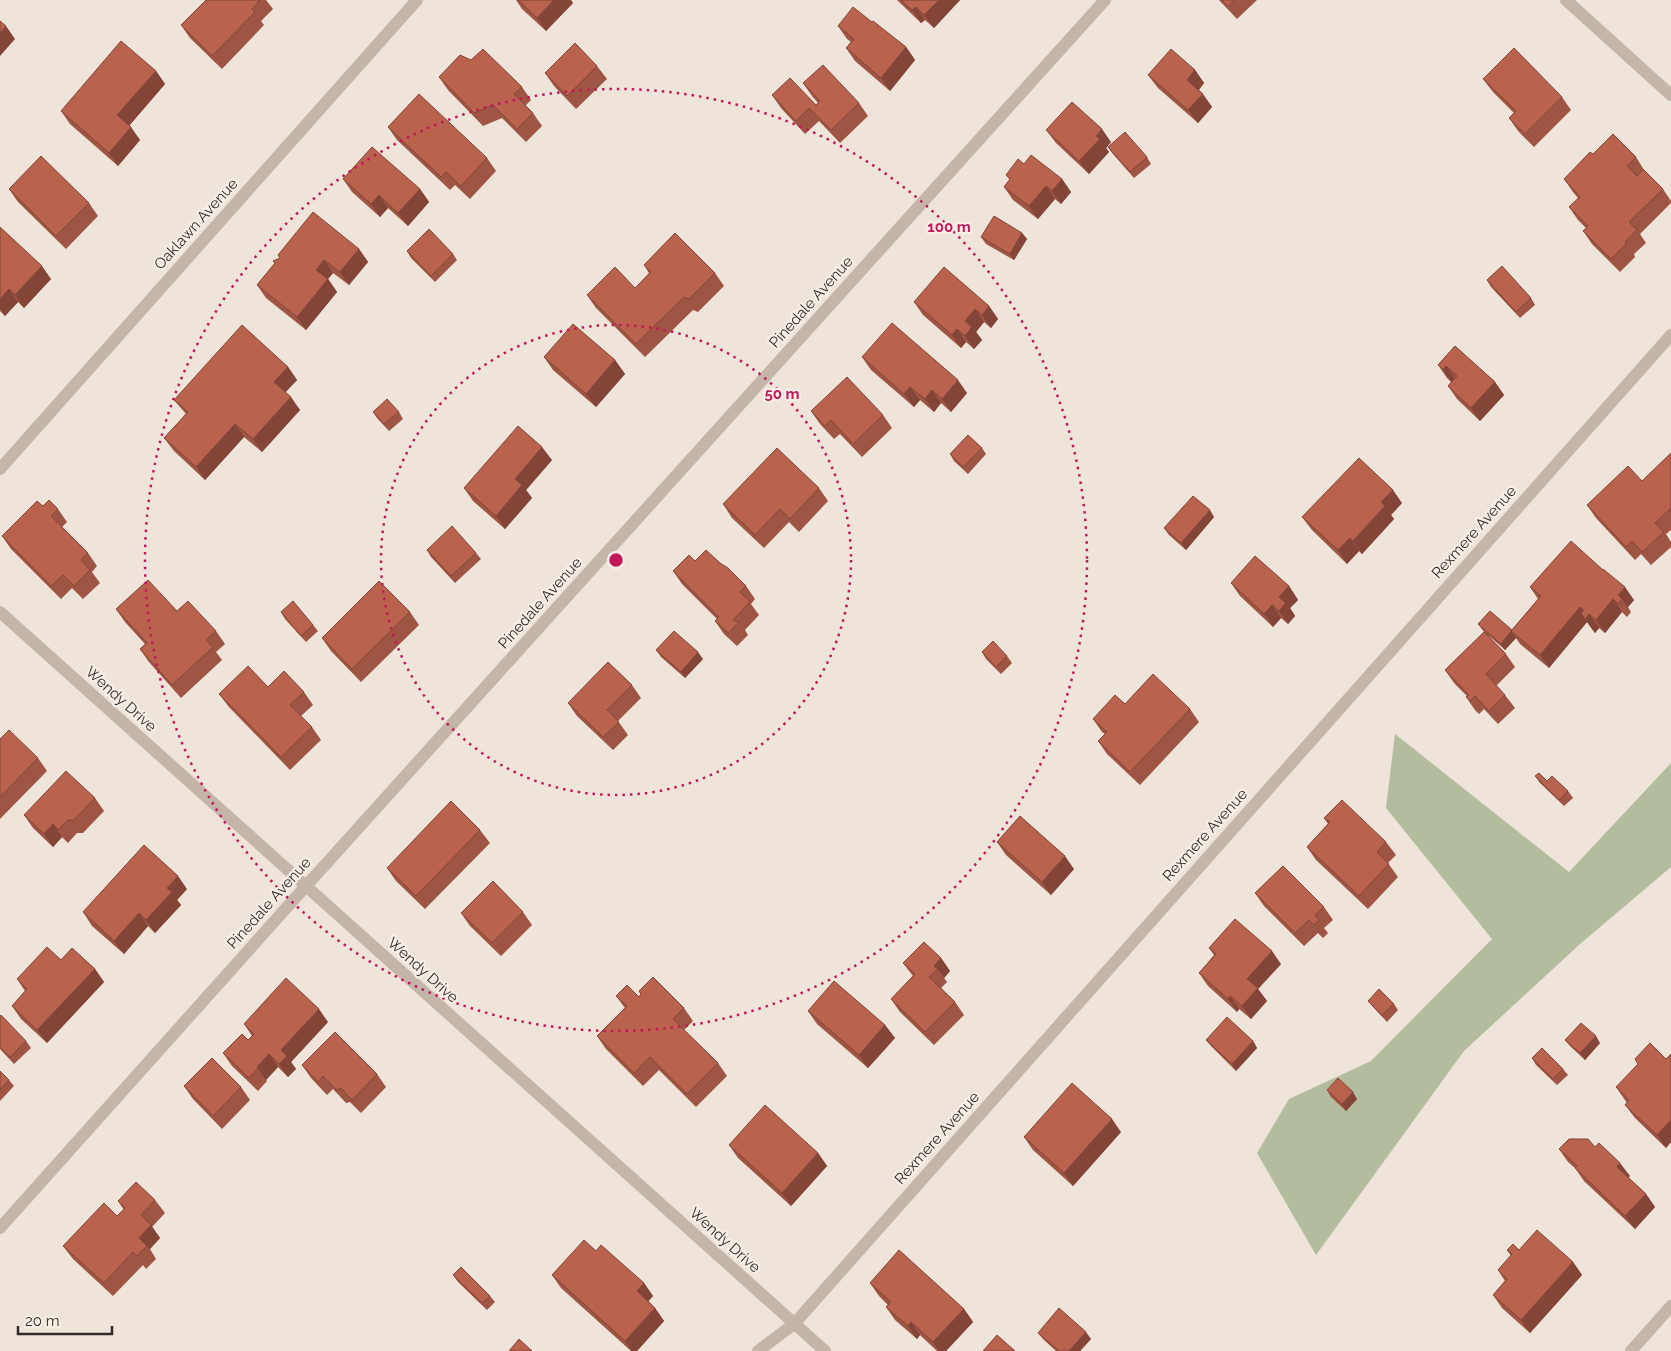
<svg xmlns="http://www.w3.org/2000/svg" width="1671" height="1351" font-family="Raleway,sans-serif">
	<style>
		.green { fill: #b3bc9c }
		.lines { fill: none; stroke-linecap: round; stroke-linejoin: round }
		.minor { stroke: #c5b4a8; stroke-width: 12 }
		.wall { fill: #9f5543 }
		.shaded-wall { fill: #824537 }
		.building { fill: #b9634e; stroke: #824537 }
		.ring { fill: none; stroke: #c2185b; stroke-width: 2.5; stroke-dasharray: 2.5 5 }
		.labels { text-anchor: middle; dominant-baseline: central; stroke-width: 4.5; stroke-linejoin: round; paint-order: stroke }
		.street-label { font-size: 15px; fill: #332a27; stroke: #f7eee6 }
		.centre { fill: #c2185b; stroke: #f7eee6; stroke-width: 2.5 }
		.ring-label { font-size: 15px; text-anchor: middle; font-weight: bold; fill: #c2185b; stroke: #f7eee6; stroke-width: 4.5; stroke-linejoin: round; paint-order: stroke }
	</style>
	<rect width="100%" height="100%" fill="#eee4da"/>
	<path class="green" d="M1395,734L1569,872L1671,763V867L1580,944L1464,1051L1316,1255L1257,1153L1289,1099L1371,1061L1492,939L1386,808Z"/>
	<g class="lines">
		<path class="minor" d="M1566,0L1671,95
			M0,469L417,0
			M0,612L825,1351
			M0,1228L306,886L1105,0
			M758,1351L794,1324L1671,335
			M1631,1351L1671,1306"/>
	</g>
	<path class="wall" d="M206,0H266L273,9L261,21L264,25L222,69L190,38L181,25Z
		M516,0H571L573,3L546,31L522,9Z
		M897,0H960L934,28L925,20L921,23Z
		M1219,0H1257L1237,19Z
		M872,22L906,47L915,60L890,91L855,61L846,48L851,42L847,39L838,26Z
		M597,66L607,79L576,109L554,86L545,73Z
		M1195,70L1204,83L1199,90L1212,107L1198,123L1158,88L1148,75Z
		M156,71L165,84L129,126L140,140L118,166L70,124L61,111Z
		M439,77L522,87L531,100L525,106L533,113L542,126L526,142L502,118L483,126L448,90Z
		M1483,79L1562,97L1571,110L1534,147L1518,131L1509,118L1514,113L1493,92Z
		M803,83L859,103L868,116L840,143L819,121L805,134L781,108L772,95L816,105L818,103L812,96Z
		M388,127L487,158L496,171L470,199L455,185L450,190L397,140Z
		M1046,130L1111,142L1106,148L1109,152L1089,174L1056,143Z
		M1108,147L1147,157L1151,164L1134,178L1113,154Z
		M1593,154L1636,157L1644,170L1663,189L1671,201V203L1640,234L1646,243L1634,254L1635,257L1620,272L1592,244L1583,231L1586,228L1578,220L1569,207L1578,198L1573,192L1564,179Z
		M1024,164L1062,179L1071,192L1061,204L1055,199L1038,219L1013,200L1004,187L1010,180L1006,175Z
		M343,179L420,189L429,202L408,226L388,208L380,217L352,192Z
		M9,189L89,203L98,216L66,249L18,202Z
		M0,227L51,279L24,308L18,302L5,316L0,311Z
		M1022,233L1027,239L1014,260L986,244L981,237Z
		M359,249L368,262L349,285L333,273L328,279L337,292L306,330L266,298L257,285L275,263Z
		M407,251L453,254L457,260L435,282L411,258Z
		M644,265L715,273L724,286L698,312L693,310L645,357L596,308L587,295L635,288L649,273Z
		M1487,280L1531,298L1535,305L1520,318L1491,287Z
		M914,302L989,306L998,319L991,328L984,322L976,332L982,340L974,349L966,342L961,348L923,315Z
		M1455,346L1495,382L1504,395L1480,421L1457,399L1448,386L1451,382L1447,378L1438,365Z
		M544,357L615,360L625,374L596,407L553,370Z
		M862,357L967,393L951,412L941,403L934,412L920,400L914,407L871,370Z
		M288,367L297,380L285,392L300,410L262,452L244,437L205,480L174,451L164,438L186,414L174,400Z
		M811,411L883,415L892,428L862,457L840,434L834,439L820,424Z
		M373,412H399L403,419L389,431L377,418Z
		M982,448L986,454L968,474L954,461L950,454Z
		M1671,453V530L1666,534L1671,542V547L1651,565L1641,554L1635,560L1596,518L1587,505L1642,481Z
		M552,460L526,490L532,498L505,529L473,501L464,488Z
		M819,488L828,501L799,532L789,522L764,548L732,518L723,504Z
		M1402,503L1391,515L1394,519L1362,554L1359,551L1347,564L1312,530L1302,517Z
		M43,506L58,509L67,522L62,527L88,553L97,566L92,572L100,583L83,599L72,588L61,599L11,549L2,536Z
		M1214,517L1186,550L1169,535L1164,528Z
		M427,550L476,553L481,559L455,583L431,557Z
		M695,561L720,563L746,586L755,599L751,604L759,615L745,630L748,635L737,646L724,634L715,621L717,619L682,584L673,571Z
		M1231,583L1289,586L1298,600L1290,608L1295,616L1288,624L1281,618L1273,627L1240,596Z
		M1530,587L1634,600L1628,607L1631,612L1627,617L1622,612L1605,633L1599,628L1595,633L1587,622L1549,668L1520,644L1516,638L1505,650L1488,635L1506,654L1515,667L1496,686L1505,695L1515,708L1498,724L1484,709L1479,714L1475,710L1466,697L1467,696L1454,683L1445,670L1484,632L1478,624L1512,630L1538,599Z
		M116,609L177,611L216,631L225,644L216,652L222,660L181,698L149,662L140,649L145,644L125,622Z
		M281,612L313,625L318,631L306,642L285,619Z
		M410,612L419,625L361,682L331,651L322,638Z
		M656,650L703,659L685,678L661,657Z
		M982,652L1007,656L1012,663L1001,674L986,659Z
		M632,685L641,698L618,721L628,735L613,750L577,716L568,703Z
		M268,687L304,692L313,705L301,716L312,727L321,740L290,770L229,707L219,694Z
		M1125,704L1190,709L1199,722L1140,785L1107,754L1098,741L1105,734L1102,732L1093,719Z
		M0,739L38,758L47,771L0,819Z
		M1535,776L1568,791L1573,798L1564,806L1540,783Z
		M95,798L104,811L83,833H77L68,843L62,837L53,847L33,828L24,815Z
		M1324,818L1386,842L1396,855L1388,863L1398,877L1368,909L1316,860L1307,847L1328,824Z
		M480,830L490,843L425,909L396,881L387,868Z
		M997,842L1074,869L1051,895L1006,855Z
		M187,889L177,900L181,905L155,933L148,926L124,954L92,926L83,912Z
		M1255,893L1324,907L1333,920L1324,928L1328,933L1323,938L1318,933L1304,946L1264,906Z
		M523,912L532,925L501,956L470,926L461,913Z
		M1209,948L1281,964L1258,989L1267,1001L1251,1019L1239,1009L1237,1012L1208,986L1199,973L1214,955Z
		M941,958L950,971L944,978L947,982L941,988L955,1002L964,1015L934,1045L900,1012L891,999L913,976L903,963Z
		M61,960L95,969L104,982L47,1043L21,1019L12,1006L25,991L17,979Z
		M639,991L684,1008L693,1021L684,1030L718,1063L727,1076L696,1107L659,1070L643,1086L606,1049L597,1036L625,1008L616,996L639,997L641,994Z
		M1368,1001L1394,1004L1398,1010L1387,1022L1373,1007Z
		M808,1011L885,1025L895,1038L868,1068L817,1024Z
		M0,1017L26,1041L31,1048L14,1064L0,1049Z
		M328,1022L291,1062L296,1069L288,1077L278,1067L266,1080L267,1081L258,1091L232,1066L223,1053L248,1040L252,1036L244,1024Z
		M1206,1040L1253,1041L1257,1048L1236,1071L1211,1046Z
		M1565,1040L1600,1043L1585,1060L1570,1046Z
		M1671,1054V1142L1666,1148L1635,1118L1625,1105L1627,1103L1616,1087L1666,1059Z
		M1532,1058L1563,1069L1568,1075L1557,1085L1536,1065Z
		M302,1065L377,1074L386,1087L361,1113L350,1102L346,1103L333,1089L327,1095L311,1078Z
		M0,1071L9,1080L14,1086L0,1101Z
		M184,1086L241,1087L250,1100L222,1129L193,1099Z
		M1327,1090L1357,1099L1346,1111L1331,1097Z
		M1121,1132L1073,1186L1033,1150L1024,1137Z
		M729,1145L818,1153L827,1166L791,1206L738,1158Z
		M1595,1147L1630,1176L1628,1177L1646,1194L1655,1207L1635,1229L1584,1181L1575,1168L1568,1162L1559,1149Z
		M155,1200L165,1213L152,1227L160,1238L150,1249L156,1259L146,1269L143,1265L113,1296L73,1259L63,1246L117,1216L124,1210L118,1201Z
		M1507,1250L1573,1262L1582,1275L1530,1333L1502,1308L1493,1295L1505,1281L1498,1270L1511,1256Z
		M596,1251L644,1283L653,1296L648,1301L655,1308L664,1321L637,1351H631L561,1288L552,1275Z
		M453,1275L490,1296L495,1302L487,1310L458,1282Z
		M870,1283L964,1309L973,1322L946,1351H937L920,1335L917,1339L895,1320L886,1307L888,1305L879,1296Z
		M1038,1333L1091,1339L1080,1351H1056L1043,1339Z"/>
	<path class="shaded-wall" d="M554,0H571L573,3L546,31L537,18Z
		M939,0H960L934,28L924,15Z
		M916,7L925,20L921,23L912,10Z
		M6,26L15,39L0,56V33Z
		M906,47L915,60L890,91L881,78Z
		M1195,70L1204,83L1196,93L1187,80Z
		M156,71L165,84L127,128L117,115Z
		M1203,94L1212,107L1198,123L1188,110Z
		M131,127L140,140L118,166L109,153Z
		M1102,129L1111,142L1106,148L1109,152L1089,174L1079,161L1096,136Z
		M1062,179L1071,192L1061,204L1052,191Z
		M1046,186L1055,199L1038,219L1029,206Z
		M420,189L429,202L408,226L398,213Z
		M379,195L388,208L380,217L371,204Z
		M1022,233L1027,239L1014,260L1010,254Z
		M359,249L368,262L349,285L340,272Z
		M324,260L333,273L328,279L337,292L306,330L297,317L316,270Z
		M42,266L51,279L24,308L15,295Z
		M9,289L18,302L5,316L0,308V299Z
		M989,306L998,319L991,328L982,315Z
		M975,309L984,322L976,332L982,340L974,349L965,336V321Z
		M957,329L966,342L961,348L952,335Z
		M615,360L625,374L596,407L586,394Z
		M1446,366L1455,379L1452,383L1443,370Z
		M288,367L297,380L283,395L274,382Z
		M958,380L967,393L951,412L942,399Z
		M1495,382L1504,395L1480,421L1471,408Z
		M910,387L920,400L914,407L904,394Z
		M932,390L941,403L934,412L925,399Z
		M291,397L300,410L262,452L253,439Z
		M235,424L244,437L205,480L196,467Z
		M542,447L552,460L526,490L532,498L505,529L496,516L515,479Z
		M1393,490L1402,503L1391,515L1394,519L1362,554L1353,541L1381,502Z
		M1210,510L1214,517L1186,550L1181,543Z
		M1350,538L1359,551L1347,564L1338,550Z
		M1289,586L1298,600L1290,608L1295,616L1288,624L1279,611V597Z
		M1625,587L1634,600L1628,607L1622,599L1618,595Z
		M1613,599L1622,612L1605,633L1596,620Z
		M1272,605L1281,618L1273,627L1264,614Z
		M1580,607L1587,617L1589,614L1599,628L1595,633L1587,622L1549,668L1540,655Z
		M1511,631L1516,638L1505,650L1501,644Z
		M698,652L703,659L685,678L681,672Z
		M53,824L62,837L53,847L44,834Z
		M1065,856L1074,869L1051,895L1042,882Z
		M178,876L187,889L177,900L181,905L155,933L146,920L167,888Z
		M139,913L148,926L124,954L114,941Z
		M1272,951L1281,964L1258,989L1267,1001L1251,1019L1242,1006L1247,979Z
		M941,958L950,971L944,978L938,969L934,966Z
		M95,969L104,982L47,1043L37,1030Z
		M1230,996L1239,1009L1237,1012L1228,999Z
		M319,1009L328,1022L291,1062L296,1069L288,1077L279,1064L281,1050Z
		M885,1025L895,1038L868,1068L859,1055Z
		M1596,1036L1600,1043L1585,1060L1580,1053Z
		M1253,1041L1257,1048L1236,1071L1232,1064Z
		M269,1054L278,1067L266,1080L257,1067Z
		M1353,1092L1357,1099L1346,1111L1342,1104Z
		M1112,1119L1121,1132L1073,1186L1064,1173Z
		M1671,1120V1142L1666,1148L1657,1135Z
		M818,1153L827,1166L791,1206L782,1193Z
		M1620,1163L1630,1176L1626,1180L1617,1167Z
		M1646,1194L1655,1207L1635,1229L1625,1216Z
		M151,1225L160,1238L150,1249L139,1238Z
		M1573,1262L1582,1275L1530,1333L1521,1320Z
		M644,1283L653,1296L646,1304L637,1291Z
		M655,1308L664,1321L637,1351H632L625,1341Z
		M964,1309L973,1322L946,1351H939L933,1342Z
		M911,1322L920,1335L917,1339L908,1326Z
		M1086,1332L1091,1339L1080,1351H1069Z"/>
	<path class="building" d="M206,0H260L252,9L255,12L212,56L181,25Z
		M518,0H554L537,18Z
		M901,0H939L924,15L916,7L912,10Z
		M1222,0H1234L1228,6Z
		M853,7L872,22L873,21L906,47L881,78L846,48L854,39L838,26Z
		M0,21L6,26L0,33Z
		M121,41L156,71L117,115L131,127L109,153L61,111Z
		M575,43L597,66L567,96L545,73Z
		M1514,48L1562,97L1525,134L1509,118L1516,111L1483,79Z
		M483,49L522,87L514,94L533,113L517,129L493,105L474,113L439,77L460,55L471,60Z
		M1171,49L1195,70L1187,80L1203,94L1188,110L1148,75Z
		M823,65L859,103L831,130L809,108L796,121L772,95L790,78L816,105L820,101L803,83Z
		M419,94L487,158L461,186L446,172L441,177L388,127Z
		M1072,102L1102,129L1096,136L1100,139L1079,161L1046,130Z
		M1125,132L1147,157L1130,172L1108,147Z
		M1613,134L1636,157L1627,166L1637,176L1643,169L1663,189L1629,222L1637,230L1625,242L1626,244L1611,259L1583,231L1588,226L1569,207L1580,197L1564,179L1590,152L1593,154Z
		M372,147L420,189L398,213L379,195L371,204L343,179Z
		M1031,155L1062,179L1052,191L1046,186L1029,206L1004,187L1010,179L1006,175L1018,159L1024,164Z
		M41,156L89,203L56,236L9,189Z
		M313,212L359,249L340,272L324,260L316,270L328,279L297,317L257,285L275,263L273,261L280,258L278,255Z
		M994,216L1022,233L1010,254L981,237Z
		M0,227L42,266L15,295L9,289L0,299Z
		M429,229L453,254L431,276L407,251Z
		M675,233L715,273L689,299L684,297L636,344L587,295L615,267L635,288L651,272L644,265Z
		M1502,266L1531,298L1516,312L1487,280Z
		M944,267L989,306L982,315L975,309L965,321L972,327L965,336L957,329L952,335L914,302Z
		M892,323L958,380L942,399L932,390L925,399L910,387L904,394L862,357Z
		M573,324L615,360L586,394L544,357Z
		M242,325L288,367L274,382L291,397L253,439L235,424L196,467L164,438L188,412L174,400Z
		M1455,346L1495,382L1471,408L1448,386L1457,376L1446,366L1443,370L1438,365Z
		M847,377L883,415L853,444L831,420L825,426L811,411Z
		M387,399L399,412L384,424L373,412Z
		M518,426L542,447L515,479L522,485L496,516L464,488Z
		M968,435L982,448L963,467L950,454Z
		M777,448L819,488L790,519L780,509L755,535L723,504Z
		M1671,453V509H1670L1655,523L1664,532L1642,552L1632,541L1626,547L1587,505L1628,466L1642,481Z
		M1359,458L1393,490L1381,502L1385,506L1353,541L1350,538L1338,550L1302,517Z
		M1193,496L1210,510L1181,543L1164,528Z
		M49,500L58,509L51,516L88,553L81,560L90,570L74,586L63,575L51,586L2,536L37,501L43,506Z
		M452,526L476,553L451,576L427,550Z
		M1571,541L1603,570V569L1625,587L1618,595L1622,599L1618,604L1613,599L1596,620L1589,614L1585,620L1581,613L1584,610L1580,607L1540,655L1511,631L1541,596L1530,587Z
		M706,550L720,563L728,568L746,586L740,592L750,602L733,620L739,622L728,633L715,621L719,617L673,571L689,555L695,561Z
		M1255,556L1289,586L1279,597L1286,603L1279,611L1272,605L1264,614L1231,583Z
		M148,580L177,611L188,601L216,631L206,640L213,647L172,685L140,649L147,643L116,609Z
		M379,581L410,612L352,669L322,638Z
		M293,601L313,625L301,636L281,612Z
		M1490,611L1512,630L1501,644L1478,624Z
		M674,631L698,652L681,672L656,650Z
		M1484,632L1506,654L1486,674L1505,695L1489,711L1475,696L1470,701L1466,697L1469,695L1445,670Z
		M993,641L1007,656L996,667L982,652Z
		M608,662L632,685L607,710L619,722L603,737L568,703Z
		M248,666L268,687L284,671L304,692L290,705L312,727L281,757L219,694Z
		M1153,674L1190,709L1130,772L1098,741L1107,732L1093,719L1115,695L1125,704Z
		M9,730L38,758L0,797V739Z
		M66,771L95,798L74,820H68L58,830L53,824L44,834L24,815Z
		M1539,773L1547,781L1552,776L1568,791L1559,800L1535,776Z
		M1342,800L1386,842L1377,852L1389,864L1359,896L1307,847L1330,822L1324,818Z
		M451,801L480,830L416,896L387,868Z
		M1020,816L1065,856L1042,882L997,842Z
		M144,845L178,876L167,888L172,892L146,920L139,913L114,941L83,912Z
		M1283,866L1324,907L1315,915L1319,920L1314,925L1309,920L1295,933L1255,893Z
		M493,881L523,912L492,943L461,913Z
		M1235,919L1272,951L1247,979L1258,988L1242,1006L1230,996L1228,999L1199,973L1216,954L1209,948Z
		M924,942L941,958L934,966L938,969L929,977L955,1002L925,1032L891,999L915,974L903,963Z
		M47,947L61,960L72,948L95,969L37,1030L12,1006L27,989L17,979Z
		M653,977L684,1008L673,1019L718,1063L687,1094L650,1057L634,1073L597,1036L627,1006L616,996L627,985L639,997L641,994L639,991Z
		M286,978L319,1009L281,1050L287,1056L279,1064L269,1054L257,1067L258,1068L249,1078L223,1053L242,1034L248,1040L254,1034L244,1024Z
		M834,981L885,1025L859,1055L808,1011Z
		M1379,989L1394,1004L1382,1015L1368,1001Z
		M1,1015L26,1041L10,1057L0,1047V1017Z
		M1227,1017L1253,1041L1232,1064L1206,1040Z
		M1581,1023L1596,1036L1580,1053L1565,1040Z
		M335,1032L377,1074L352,1100L341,1088L337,1090L323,1076L318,1082L302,1065Z
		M1650,1043L1666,1059L1671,1054V1120L1657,1135L1625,1105L1629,1100L1616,1087L1638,1064L1635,1059Z
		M1542,1048L1563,1069L1553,1079L1532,1058Z
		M212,1058L241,1087L213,1116L184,1086Z
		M0,1071L9,1080L0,1090Z
		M1338,1078L1353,1092L1342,1104L1327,1090Z
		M1072,1083L1112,1119L1064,1173L1024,1137Z
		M765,1105L818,1153L782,1193L729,1145Z
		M1569,1139H1588L1595,1147L1599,1143L1620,1163L1617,1167L1646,1194L1625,1216L1575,1168L1577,1166L1559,1149Z
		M136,1182L155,1200L141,1215L151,1225L139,1238L147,1246L137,1256L133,1252L104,1283L63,1246L104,1203L117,1216L125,1208L118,1201Z
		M1537,1230L1573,1262L1521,1320L1493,1295L1507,1279L1498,1270L1512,1254L1507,1250L1513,1244L1519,1250Z
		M584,1240L596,1251L601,1245L644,1283L637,1291L655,1308L625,1341L552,1275Z
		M899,1250L964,1309L933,1342L911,1322L908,1326L886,1307L891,1302L870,1283Z
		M461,1267L490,1296L482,1303L453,1275Z
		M1059,1308L1086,1332L1069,1351H1059L1038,1333Z
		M997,1335L1015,1351H983Z
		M519,1339L532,1351H509Z"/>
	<g class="ring">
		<circle cx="616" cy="560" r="235"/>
		<circle cx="616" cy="560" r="471"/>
	</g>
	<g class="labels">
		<g class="street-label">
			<text transform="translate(196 224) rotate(-48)">Oaklawn Avenue</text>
			<text transform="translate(811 302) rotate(-48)">Pinedale Avenue</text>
			<text transform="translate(1474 532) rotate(-48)">Rexmere Avenue</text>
			<text transform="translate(540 603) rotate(-48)">Pinedale Avenue</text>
			<text transform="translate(121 699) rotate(42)">Wendy Drive</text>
			<text transform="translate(1205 835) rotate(-48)">Rexmere Avenue</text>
			<text transform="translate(269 903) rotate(-48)">Pinedale Avenue</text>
			<text transform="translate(423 970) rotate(42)">Wendy Drive</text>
			<text transform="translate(937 1138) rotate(-48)">Rexmere Avenue</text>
			<text transform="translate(725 1240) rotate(42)">Wendy Drive</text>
		</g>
	</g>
	<circle cx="616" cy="560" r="8" class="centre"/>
	<g class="ring-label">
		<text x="949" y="232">100 m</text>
		<text x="782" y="399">50 m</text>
	</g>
	<path d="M18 1326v8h94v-8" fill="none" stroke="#332a27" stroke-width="2.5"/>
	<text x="25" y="1326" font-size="15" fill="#332a27" stroke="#f7eee6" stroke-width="4" paint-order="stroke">20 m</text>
</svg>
